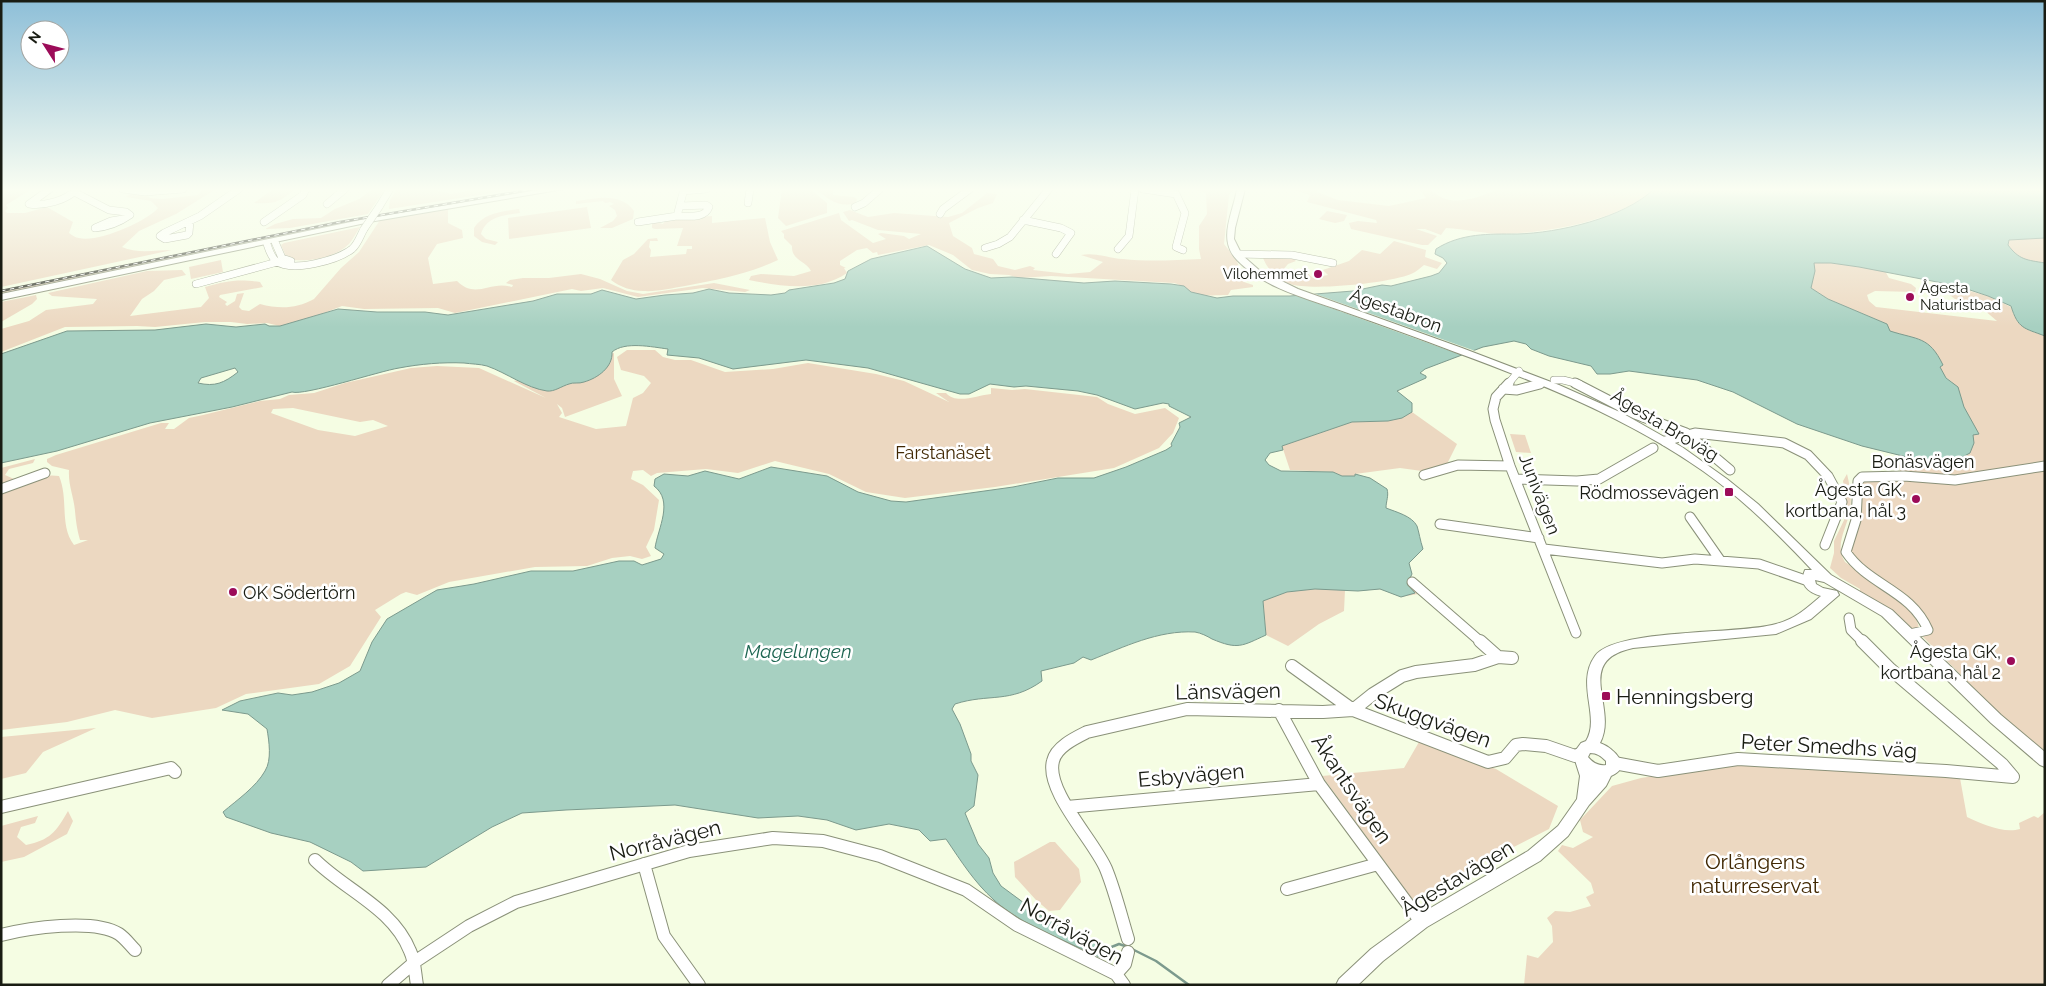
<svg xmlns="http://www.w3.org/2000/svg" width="2046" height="986" font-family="Raleway,sans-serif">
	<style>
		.green { fill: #ecd8c1; fill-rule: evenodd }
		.water { fill: #a7d0c1; stroke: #7c9a8d; fill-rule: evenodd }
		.pier { fill: #f5fde3 }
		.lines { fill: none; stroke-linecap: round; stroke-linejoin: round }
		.stream { stroke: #7c9a8d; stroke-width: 2.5 }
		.street-far2-casing { stroke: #8a9179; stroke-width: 8 }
		.street-far1-casing { stroke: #8a9179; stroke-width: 11 }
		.street-casing { stroke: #8a9179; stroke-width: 14 }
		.secondary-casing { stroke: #8a9179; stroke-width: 2 }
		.street-far2 { stroke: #fff; stroke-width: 7 }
		.street-far1 { stroke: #fff; stroke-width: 9 }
		.street { stroke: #fff; stroke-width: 12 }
		.secondary { fill: #fff; fill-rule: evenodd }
		.rail-casing { stroke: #32362b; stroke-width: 2.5 }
		.rail { stroke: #fff; stroke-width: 1; stroke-dasharray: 4.5; stroke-linecap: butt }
		.street-bridge-casing { stroke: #8a9179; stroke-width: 8; stroke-linecap: butt }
		.street-bridge { stroke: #fff; stroke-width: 7 }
		.poi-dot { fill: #9c0c59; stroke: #fff; stroke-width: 2 }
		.labels { text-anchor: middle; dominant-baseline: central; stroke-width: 5; stroke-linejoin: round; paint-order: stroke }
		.far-poi-label { font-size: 15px; fill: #191c13; stroke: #fff; text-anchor: end }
		.street-label { font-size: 18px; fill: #191c13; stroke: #fff }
		.park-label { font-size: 18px; fill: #412803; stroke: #fff }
		.poi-label { font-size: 18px; fill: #191c13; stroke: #fff; text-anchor: end }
		.water-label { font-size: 19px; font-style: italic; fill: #1d6551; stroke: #fff }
		.near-street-label { font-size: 21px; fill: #191c13; stroke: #fff }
		.near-poi-label { font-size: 21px; fill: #191c13; stroke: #fff; text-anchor: start }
		.near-park-label { font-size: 21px; fill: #412803; stroke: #fff }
	</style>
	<rect width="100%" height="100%" fill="#f5fde3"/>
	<path class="green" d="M1,189H32L6,205L8,208L5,211L7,213H25L47,207L73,222L69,233C72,235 76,238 79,238C97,243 146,222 158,208L151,201L126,197L131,193L145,194L150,198L162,199L198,195L203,189H216L176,214L139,231L122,247C137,254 156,250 172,250L1,287Z
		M273,189H296C278,202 277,204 254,203Z
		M373,189H385L368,214L290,228L265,229L275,224L293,219L321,218L335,209L359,199Z
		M397,189H432L451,194L477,189H518L389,209L390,200Z
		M782,189H810L827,203V213L786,226L778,218Z
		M816,189H833V195L854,197L857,199L856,203C839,208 829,200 816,189Z
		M1192,189H1234L1229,195L1224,244C1232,255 1244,264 1236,276L1244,282L1253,285V287L1231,290L1228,295C1217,295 1202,297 1191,292C1184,288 1182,285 1174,283L1051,276L1019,278L1009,275L990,274L972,270L953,255L929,245L878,255L877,252L873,253L867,248L857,250L840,261V265L846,268H844L847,273C818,293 780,286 749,280L751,276L761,274L794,276L811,271C806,261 791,260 792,246L784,238V234L781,231L839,213L841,220L873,243L886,239L878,234L881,233L904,236L909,239L921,234L878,230L852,220L849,221L843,212L850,210L868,217L894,213L948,217L962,213L987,193L997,194L993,203L978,208L949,223L953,236L972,248L974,254L993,259L998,266L1015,270L1030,266L1035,268L1033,270L1068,274L1090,272L1103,262L1081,255C1095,252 1108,258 1123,259C1149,262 1175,260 1201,259L1199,249V226L1207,214L1206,193Z
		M1290,189H1318L1317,192L1338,200L1389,206L1426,198L1420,190L1430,189C1449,209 1475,199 1498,189H1654C1622,220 1547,233 1503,234C1485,234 1465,229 1446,228L1441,235L1425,229H1416L1437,236L1428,245H1422L1351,229L1349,223L1358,221L1377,223L1376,220L1307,202L1310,195Z
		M598,198C612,197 626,199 634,211L633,219L612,228H600L613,221L617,216L615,210L609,206L614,204L610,202L605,203L603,201L576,204V201Z
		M448,207V223L462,230L463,238L437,244L428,258L433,284L457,281C476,300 490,280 512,287L513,285L506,283L510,280L523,278H549L581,274L600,279L627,291L643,294L714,283L750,290L745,292L703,288L638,297L603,288L581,291L572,289L455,313L438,308L364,309L342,306L319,315L280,326L267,323L247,324L231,322H205L155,327L137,326L65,327L1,352V329L29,321L46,310L93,304L97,299L52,296L48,293L147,271L182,270L186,275L164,280L154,291L142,299L130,316L201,307L209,298L205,287C227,281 237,279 260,282L263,287L220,295L219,297L227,302L225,304L227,306L235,301L237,294L244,293L239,307L242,310L249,311L260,304C279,309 296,309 314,299L341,268L359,252L380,220Z
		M587,207L591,228L509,239L508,218Z
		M519,209L520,213C504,215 486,217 481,234L486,239L498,242L495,245L482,242L474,236V228C483,213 503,211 519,209Z
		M1327,211L1347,215L1344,221L1335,223L1319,219Z
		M712,216V223L765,218L770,242L778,260C749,274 717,280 685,286C672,288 657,292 643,291C632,291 620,287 611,280L623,260L634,254L648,239L657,238L658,241H650L649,247L651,250L650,257L686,254L687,249H692V246H677L683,228L655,229L652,228V223L660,221L659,223L663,224L666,219Z
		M365,219L364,220L1,296V292Z
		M360,227C357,232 353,239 349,244C335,258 306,263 287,259L281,245L284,243Z
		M2045,238V263C2027,260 2019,260 2008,246L2009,240Z
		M1394,241L1426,250L1425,257L1442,263L1437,269L1424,265C1420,268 1416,272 1411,274C1390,283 1312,291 1290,284C1276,279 1266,268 1262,255L1291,257L1296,261L1288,264L1283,270L1295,277L1301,271L1307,273L1313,278L1328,275L1323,270L1349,261L1362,250L1380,254Z
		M221,260L223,272L191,279L189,267Z
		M1813,263H1831L1885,271L1889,278L1911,284L1916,288L1915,292L1875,291L1867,295L1869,301L1876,307L1997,321L1977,304L1955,299L1938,286L1940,283L1988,296L2011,307C2018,329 2025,329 2045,336V755L1996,710L1919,633L1926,623L1850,560L1849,537L1858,481L1901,476L1899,466L1902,456L1862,446L1952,382C1946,378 1942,374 1940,367L1942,365L1889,331L1887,324L1828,299L1811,288Z
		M36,295L37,299L32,304L1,322V302Z
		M627,350H655L663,357L675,360H691L725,372L773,369L808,363L876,374L904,381L949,402L936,393H946C956,405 978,395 991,394V388L1012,390L1025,389L1097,397L1108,404L1135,414L1165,408L1179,418L1173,433L1159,448L1114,468L995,487L905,498L866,492L829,474L775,461L738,473L706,469L657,473L651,476L643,470L633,471L631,479L643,485L659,500L654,530L646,547L651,556L642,559L630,556L612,558L587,566L535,567L449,582L417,595L406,592L401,594L375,610L381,617L350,666L319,684L246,694L216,708L152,718L115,710L67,722L1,730V468L35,459L33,463L9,469L5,475L14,479L4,489C21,483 40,473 59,476C69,500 59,525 74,545L88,540H80C77,529 76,522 75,511C74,497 68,485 69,470L52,466L47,462V459L56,455L161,423H169L165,429H174L189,418L203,415L260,401L280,399L289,395L314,393L345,383L411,368L437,366L479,368L546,398L514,381L614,353V379L622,396L565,417L562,408L557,404L562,413L559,417L596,429L626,426L633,398L643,393L651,383L644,376L621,370L617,357ZM293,408L360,422L373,420L388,426L355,436L318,430L271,413L273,409Z
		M1412,412L1457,444L1447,464L1422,471L1400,468L1355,474V476H1342L1333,472L1290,470L1282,446L1352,422L1388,421L1401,418Z
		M1510,434L1525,435L1531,453L1516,452Z
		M1847,474C1850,486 1852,498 1850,510C1847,528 1834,545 1845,562C1865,576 1916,604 1919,628H1912L1889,609L1860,592V589L1841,578L1830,568L1834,553V541L1846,516L1847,504L1843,481Z
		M1401,514C1422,524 1415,529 1423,549L1409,563L1412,574L1407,584L1418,594L1401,597L1380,589L1358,591L1345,590L1344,611L1319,624L1288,646L1266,635L1263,601L1287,592L1315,589Z
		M96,728L43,752L26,773L1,779V737Z
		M1419,742L1496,769L1558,806L1549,829L1412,899L1322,776L1404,768Z
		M1747,761L1960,778L1967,817C1982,824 2004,834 2020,829L2019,823L2034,816L2038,818L2045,812V985H1524L1527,955L1538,958L1553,942L1552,926L1547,918L1555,911L1570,912L1591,906L1586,897L1594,893L1591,883L1558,851L1562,845L1573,848L1593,837L1583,832L1580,820L1612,786L1641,778Z
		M68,811L73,821L67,834L24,857L1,862V826L38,816L35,823L21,827L17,837L26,845C50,840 56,832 68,811Z
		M1050,842H1055L1079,869L1081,882L1060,910L1049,911L1036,900L1015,877L1014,862Z"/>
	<path class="water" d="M1654,189H2045V238L2009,240L2008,245C2019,260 2027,260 2045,263V336C2024,328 2018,329 2011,306L1988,296L1958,286L1859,267L1831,263H1814L1815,271L1811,288L1828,299L1887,324L1890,331C1918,340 1929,336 1943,365L1940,367L1946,378L1958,387L1964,407L1979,434L1973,435L1974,443L1970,453L1951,463L1915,459L1862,446L1797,424L1733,392L1697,380L1629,371L1610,374H1597L1591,366L1549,356L1531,349L1526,344L1514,341L1483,347L1425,369L1420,373L1426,376V378L1397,391L1412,403V412L1402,418L1388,421L1352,422L1282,446L1283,450L1270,453L1265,460L1269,465L1281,471L1333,472L1342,476H1355V474L1370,478L1387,489C1389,496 1386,501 1386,508C1396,512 1412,516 1417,526C1419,532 1420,540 1423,549L1409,563L1412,574L1407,584L1415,593L1401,597L1380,589L1358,591L1315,589L1287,592L1263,601L1266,635C1242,646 1238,650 1212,639C1207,636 1201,633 1195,632C1158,630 1124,647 1091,660L1083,657L1074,663L1041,671L1042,681C1010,704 989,693 955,704L952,709L960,724L971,754V761L978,775L974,806L965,813L978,844L989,858L993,873L1001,886L1043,917L1069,933L1109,948L1103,959C1070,942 1020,925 994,900C974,882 961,861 946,839L930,841L919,830L889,824L856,830L827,820L798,816L758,818L675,805L566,810L522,813L492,827L426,867L363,871L351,862L310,842L271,833L226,817L223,812C237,800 256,787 265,771C272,760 269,741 267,729L248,714L222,710L240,701L278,693L292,695L312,692L339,683L360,671L372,642L387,619L437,590L474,584L531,571H573L619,561H634L642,565L661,559L664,554L655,548C658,528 674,501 654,486L655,479L664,474L688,476L705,471L739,479L771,467L827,476L858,492L891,501L906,502L1013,487L1058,478H1094L1126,467L1166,450L1172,446L1171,444L1180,427L1179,423L1191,417L1169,406V404L1163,403L1135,409L1097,395L1078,391L1026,386L1014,387L990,384L969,394H960L868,368L806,360L733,369L699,358L667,355L668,349C652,347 625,341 612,352C613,367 598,378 584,382C579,384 573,382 569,384C562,386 554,392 547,391C526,388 507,373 487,366C480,364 471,364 464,363C443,362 420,364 399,368C380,371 304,396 292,392L232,407L150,423L57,451L1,463V354L67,331L155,330L206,324L236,327L265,324L269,326H280L338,309L377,312H425L448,315L533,301L557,294H591L602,290L636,299L665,295L693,293L709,289L729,293L771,295L785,293L789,290L834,283L845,279L848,271L871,259L927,246L965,269L991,278L1012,277L1084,283L1115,281L1171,284L1184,286L1191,292L1217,298L1233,296H1290L1353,291L1382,285L1391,286L1431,276L1439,273L1447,263L1443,258L1435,254L1436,249C1461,233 1489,234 1517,234C1558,233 1624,218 1654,189ZM235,368L238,372C224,383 215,387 198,383L201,378Z"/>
	<path class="pier" d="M1310,292L1478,352L1467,357L1292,294Z"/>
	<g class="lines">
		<path class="stream" d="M1109,948L1119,944L1128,947
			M1132,949L1156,961L1189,985"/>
		<defs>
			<path id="street-far2" d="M50,189L29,204C44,206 66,201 77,189
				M123,189L145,192L183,189
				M1143,189L1176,194L1185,213L1176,247L1183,250
				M683,191L706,189
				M76,193L109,210L126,212L130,215C120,222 108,227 95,228L111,221L123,219
				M748,203L750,189
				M327,204L345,189
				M681,206L706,205L709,207C705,219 688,216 677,216L684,189
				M379,207L390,189
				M855,207L864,203L880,189
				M940,214L943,209L970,189
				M1023,220L1061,228L1071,233L1056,254
				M190,221L189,233L187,235L165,239L160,236L164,233L200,216L239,189
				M264,222L303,195L306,189
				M638,222L677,216
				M275,242L282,258L291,261
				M267,244C269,250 271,257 276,261C292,273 338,260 352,249C358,244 360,236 364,229
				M985,248L998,244L1010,237L1049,189
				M1118,249L1129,236L1135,189
				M1237,254L1292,255L1333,263
				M196,284L281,261
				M1554,380H1563L1579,384
				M1508,384L1519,371"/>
			<path id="street-far1" d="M1509,383L1496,397L1493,409L1495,420L1510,466L1576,633
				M1575,383L1635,414L1686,433L1730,470
				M1503,389L1517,390L1540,384
				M1665,441L1695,433L1784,443L1808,455L1828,476L1842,502L1825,545
				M1424,475L1458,465L1510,466
				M1517,479L1577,481L1599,479L1653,448
				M1,489L45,473
				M1690,517L1720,560
				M1440,524L1539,538
				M1544,549L1662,563L1695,559L1759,564L1808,581
				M1412,582L1481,642
				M1849,618L1851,630L1863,642
				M1910,634L1928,630C1911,590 1869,586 1846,552L1856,520L1858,481L1862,477L1904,476L1955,480L2045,466"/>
			<path id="street" d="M1480,641L1498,657
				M1862,641L1889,668L2002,764L2013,777
				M1292,666L1353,710L1488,762L1505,758L1516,745L1523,744L1546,746L1575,756L1580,754
				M1279,710L1319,784L1421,922
				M1614,763L1658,771L1738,759L1946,771L2013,777
				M1,807L171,768L175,772
				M1067,807L1319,784
				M315,860C345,890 393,908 410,951C415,961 415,974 417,985
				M644,864L664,936L699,985
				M1287,889L1378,864
				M1,935C28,928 94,918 119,934C125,938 130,945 135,950
				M1128,939C1121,916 1115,891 1106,869C1095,842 1045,791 1053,761C1056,747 1075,738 1087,732L1187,709L1323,712L1353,710L1373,694L1402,676L1416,672L1474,665L1498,657L1512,658
				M1116,974L1125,964L1128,952
				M388,985L416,961L469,926L516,902L689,851L773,838L823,841L880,856L966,890L1017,925L1116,974L1124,985"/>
			<path id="secondary" d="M545,189H564L375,221L1,300V294L375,217Z
				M1237,189H1245L1235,228L1234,239L1242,255L1259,270L1298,289L1462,348L1559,385L1622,413L1682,447L1727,479L1758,504L1831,575L1892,610L2001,715L2045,752V767L2040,765L1991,723L1882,616L1824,582L1815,580L1816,584L1823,588L1837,591L1839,595L1811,619L1776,634L1633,648C1572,661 1619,708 1600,743C1614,748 1633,767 1611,776L1606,786L1589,805L1568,836L1540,861L1427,927L1383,961L1358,985H1336L1339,979L1371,949L1415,917L1528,851L1558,826L1577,799L1580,776L1573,754L1581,743L1586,741C1601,717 1575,684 1595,656C1615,628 1738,635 1776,624C1795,619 1806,609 1821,596C1807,592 1799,584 1805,570H1812C1778,534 1743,499 1703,471C1627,418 1542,384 1455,352C1419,338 1382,325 1345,312C1309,299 1265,289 1237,260C1217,239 1233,214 1237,189ZM1590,753C1597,753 1601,756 1606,761V765C1598,766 1593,763 1588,757Z"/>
		</defs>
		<use href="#street-far2" class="street-far2-casing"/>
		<use href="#street-far1" class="street-far1-casing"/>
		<use href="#street" class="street-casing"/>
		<use href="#secondary" class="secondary-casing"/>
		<use href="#street-far2" class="street-far2"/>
		<use href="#street-far1" class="street-far1"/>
		<use href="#street" class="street"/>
		<use href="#secondary" class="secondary"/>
		<defs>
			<path id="rail" d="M1,291L340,222L534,189"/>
		</defs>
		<use href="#rail" class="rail-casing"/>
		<use href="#rail" class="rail"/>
		<defs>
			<path id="street-bridge" d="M364,229L379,207"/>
		</defs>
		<use href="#street-bridge" class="street-bridge-casing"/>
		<use href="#street-bridge" class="street-bridge"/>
	</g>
	<linearGradient id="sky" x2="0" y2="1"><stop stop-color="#8ebfd8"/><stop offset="0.58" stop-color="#fafef2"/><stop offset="1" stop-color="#fafef2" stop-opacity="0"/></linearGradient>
	<rect width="2046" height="327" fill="url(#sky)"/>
	<g class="poi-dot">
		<circle cx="1318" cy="274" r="5"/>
		<circle cx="1910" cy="297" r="5"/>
		<rect x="1724" y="487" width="10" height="10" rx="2.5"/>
		<circle cx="1916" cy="499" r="5"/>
		<circle cx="233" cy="592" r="5"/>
		<circle cx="2011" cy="661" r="5"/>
		<rect x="1601" y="691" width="10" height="10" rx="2.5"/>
	</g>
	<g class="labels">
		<g class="far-poi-label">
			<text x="1308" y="274">Vilohemmet</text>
			<text x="1920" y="288" text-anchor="start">Ågesta<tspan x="1920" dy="17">Naturistbad</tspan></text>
		</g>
		<g class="street-label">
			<text transform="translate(1396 310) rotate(20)">Ågestabron</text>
			<text transform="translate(1665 425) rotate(31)">Ågesta Broväg</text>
			<text x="1923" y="461">Bonäsvägen</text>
			<text transform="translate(1540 494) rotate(69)">Junivägen</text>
		</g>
		<g class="park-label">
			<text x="943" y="452">Farstanäset</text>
		</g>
		<g class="poi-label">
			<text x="1906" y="489">Ågesta GK,<tspan x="1906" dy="21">kortbana, hål 3</tspan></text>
			<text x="1719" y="492">Rödmossevägen</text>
			<text x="243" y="592" text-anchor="start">OK Södertörn</text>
			<text x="2001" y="651">Ågesta GK,<tspan x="2001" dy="21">kortbana, hål 2</tspan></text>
		</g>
		<g class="water-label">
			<text x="798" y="651">Magelungen</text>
		</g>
		<g class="near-street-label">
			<text transform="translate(1228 691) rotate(-1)">Länsvägen</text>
			<text transform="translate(1433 720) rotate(20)">Skuggvägen</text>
			<text transform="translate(1829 746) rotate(3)">Peter Smedhs väg</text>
			<text transform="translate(1191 775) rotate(-5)">Esbyvägen</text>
			<text transform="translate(1352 789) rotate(56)">Åkantsvägen</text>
			<text transform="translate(665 840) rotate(-14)">Norråvägen</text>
			<text transform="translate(1457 878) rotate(-31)">Ågestavägen</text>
			<text transform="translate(1072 931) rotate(29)">Norråvägen</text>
		</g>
		<g class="near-poi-label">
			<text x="1616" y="696">Henningsberg</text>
		</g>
		<g class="near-park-label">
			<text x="1755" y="861">Orlångens<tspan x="1755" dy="24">naturreservat</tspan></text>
		</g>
	</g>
	<rect width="2046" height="986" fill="none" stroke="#191c13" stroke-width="5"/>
	<g transform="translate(45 45) rotate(306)"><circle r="24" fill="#ffffff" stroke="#a3a4a1"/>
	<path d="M0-4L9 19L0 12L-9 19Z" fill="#9c0c59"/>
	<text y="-8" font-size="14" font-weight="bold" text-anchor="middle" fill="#191c13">N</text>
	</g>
</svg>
